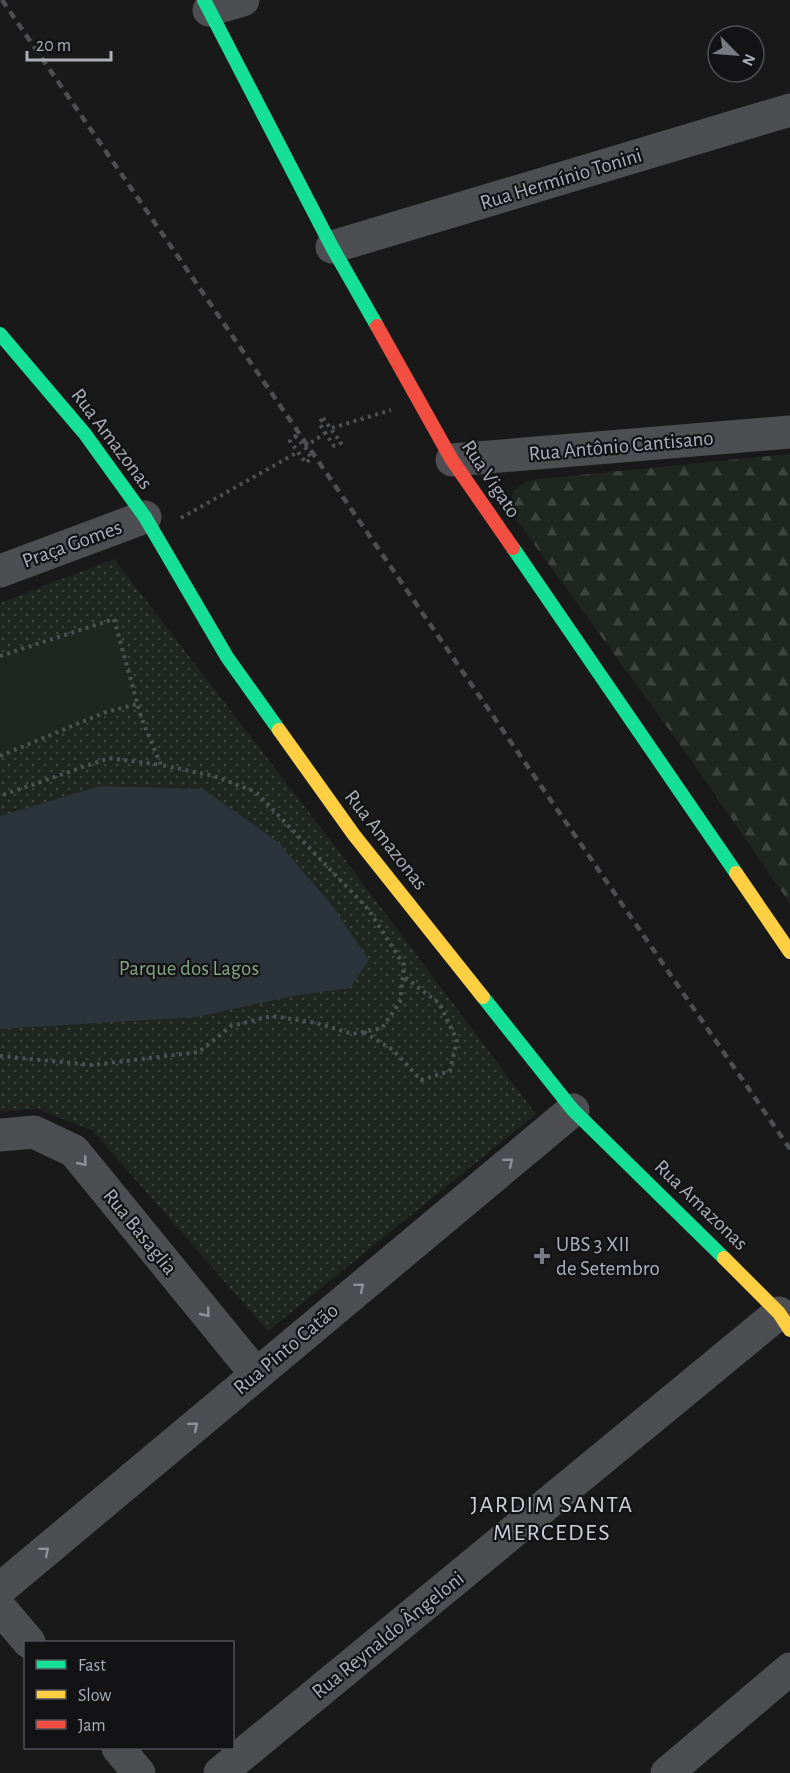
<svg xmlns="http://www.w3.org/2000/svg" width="790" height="1773" font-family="'Alegreya Sans',sans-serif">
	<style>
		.grass { fill: url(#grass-dots) }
		.forest { fill: url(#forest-firs) }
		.pitch { fill: #1f261f }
		.water { fill: #2b343b }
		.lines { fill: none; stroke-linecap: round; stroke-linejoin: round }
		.path { stroke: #4f5054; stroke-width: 4; stroke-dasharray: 3 4.5; stroke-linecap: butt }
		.street { stroke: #4d4e52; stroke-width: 33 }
		.fast { stroke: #16e098; stroke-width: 14 }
		.slow { stroke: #ffcf43; stroke-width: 14 }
		.jam { stroke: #f24e42; stroke-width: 14 }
		.rail { stroke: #4d4e51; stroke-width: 4.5; stroke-dasharray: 8 6; stroke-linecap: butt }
		.oneway { stroke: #8e929b }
		.poi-dot { fill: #777a82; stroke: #131315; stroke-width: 2 }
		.labels { text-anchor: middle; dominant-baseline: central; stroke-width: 4.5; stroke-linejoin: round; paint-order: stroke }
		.street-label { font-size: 21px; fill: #aaafba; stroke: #131315 }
		.park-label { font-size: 21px; fill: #81a582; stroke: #131315 }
		.poi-label { font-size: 21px; fill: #aaafba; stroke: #131315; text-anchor: start }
		.quarter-label { font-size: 24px; letter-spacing: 1.5px; fill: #cbced6; stroke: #131315 }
	</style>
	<defs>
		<pattern id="grass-dots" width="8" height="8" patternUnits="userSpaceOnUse" patternTransform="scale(1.5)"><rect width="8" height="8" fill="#1f261f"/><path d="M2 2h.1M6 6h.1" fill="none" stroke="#3d433d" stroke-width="1.8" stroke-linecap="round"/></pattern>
		<pattern id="forest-firs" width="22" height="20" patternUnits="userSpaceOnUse" patternTransform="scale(1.5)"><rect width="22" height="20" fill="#1f261f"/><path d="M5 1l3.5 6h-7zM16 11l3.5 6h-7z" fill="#3d433d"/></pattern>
	</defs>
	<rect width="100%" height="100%" fill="#191919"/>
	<path class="grass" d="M114,559L334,845L536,1114L268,1331L92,1130L37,1109L0,1111V603Z"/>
	<path class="forest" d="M790,454V904L694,764L510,511L513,491L526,482L540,479Z"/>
	<path class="pitch" d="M114,619L137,704L0,756V656Z"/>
	<path class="water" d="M100,786L203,789L277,841L331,904L369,960L350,988L293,996L197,1017L0,1029V816Z"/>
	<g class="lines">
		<path class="path" d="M323,418L341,443L334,446L319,423Z
			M332,428L391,410
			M295,436L305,447L311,458L306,463L290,441Z
			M305,447L325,433
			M181,518L298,452
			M0,656L114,619L141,717L161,765L109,758L0,796
			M0,756L106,712L137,704
			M364,1032L393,1050L421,1080L450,1071L457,1040L439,1003L403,976
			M0,1056L92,1065L199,1052L231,1026L272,1016L316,1023L353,1034L382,1028L400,1002L404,965L368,909L256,792L214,776L161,765"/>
		<path class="street" d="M209,10L243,0
			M332,247L790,110
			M452,460L790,432
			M0,571L145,517
			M0,1135L34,1132L74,1151L256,1374
			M0,1589L573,1110
			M0,1608L29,1642
			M118,1748L139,1773
			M220,1773L779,1313
			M667,1773L790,1669"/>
		<path class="fast" d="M204,0L332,247L377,326
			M0,334L85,434L145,517L227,657L279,730
			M513,548L736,873
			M483,997L573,1110L724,1258"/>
		<path class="slow" d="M279,730L354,835L483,997
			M736,873L790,952
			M724,1258L779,1313L790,1330"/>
		<path class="jam" d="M377,326L452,460L513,548"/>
		<path class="rail" d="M2,0L790,1149"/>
	</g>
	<defs><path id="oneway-chevron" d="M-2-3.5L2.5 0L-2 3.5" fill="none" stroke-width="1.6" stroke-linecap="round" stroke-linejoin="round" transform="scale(1.5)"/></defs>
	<g class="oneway">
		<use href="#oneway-chevron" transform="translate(83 1162) rotate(51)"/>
		<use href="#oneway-chevron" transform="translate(509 1162) rotate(-40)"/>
		<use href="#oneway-chevron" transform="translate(360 1287) rotate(-40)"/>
		<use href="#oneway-chevron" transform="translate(206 1313) rotate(51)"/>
		<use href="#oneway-chevron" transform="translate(194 1426) rotate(-40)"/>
		<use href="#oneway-chevron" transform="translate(45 1551) rotate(-40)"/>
	</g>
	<path class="poi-dot" d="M539 1247h6v6h6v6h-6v6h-6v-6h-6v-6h6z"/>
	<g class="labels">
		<g class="street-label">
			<text transform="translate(561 179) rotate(-17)">Rua Hermínio Tonini</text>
			<text transform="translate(112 439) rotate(53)">Rua Amazonas</text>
			<text transform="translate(621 446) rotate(-5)">Rua Antônio Cantisano</text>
			<text transform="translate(491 479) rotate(56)">Rua Vigato</text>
			<text transform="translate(72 544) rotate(-20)">Praça Gomes</text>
			<text transform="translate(386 840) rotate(52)">Rua Amazonas</text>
			<text transform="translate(701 1205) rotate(44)">Rua Amazonas</text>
			<text transform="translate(140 1232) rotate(51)">Rua Basaglia</text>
			<text transform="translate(286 1349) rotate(-40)">Rua Pinto Catão</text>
			<text transform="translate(388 1635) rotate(-39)">Rua Reynaldo Ângeloni</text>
		</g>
		<g class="park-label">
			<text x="189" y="968">Parque dos Lagos</text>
		</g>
		<g class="poi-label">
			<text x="556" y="1244">UBS 3 XII<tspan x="556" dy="24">de Setembro</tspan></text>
		</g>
		<g class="quarter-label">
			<text x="552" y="1505">JARDIM SANTA<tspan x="552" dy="28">MERCEDES</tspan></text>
		</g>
	</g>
	<rect x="24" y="1641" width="210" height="108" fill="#131315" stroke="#4f5157" stroke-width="1.5"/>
	<rect x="36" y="1660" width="30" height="9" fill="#16e098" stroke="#4f5157" stroke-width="1.5"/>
	<text x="78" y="1671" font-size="18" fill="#aaafba">Fast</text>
	<rect x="36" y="1690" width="30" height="9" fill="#ffcf43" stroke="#4f5157" stroke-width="1.5"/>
	<text x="78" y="1701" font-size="18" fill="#aaafba">Slow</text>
	<rect x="36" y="1720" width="30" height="9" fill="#f24e42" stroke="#4f5157" stroke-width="1.5"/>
	<text x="78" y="1731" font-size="18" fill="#aaafba">Jam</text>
	<g transform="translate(736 54) rotate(115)"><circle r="28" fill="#131315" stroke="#4f5157" stroke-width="1.5"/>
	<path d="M0-4.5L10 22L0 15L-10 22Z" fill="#777a82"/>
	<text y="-9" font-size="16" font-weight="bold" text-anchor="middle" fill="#aaafba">N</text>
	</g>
	<path d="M27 51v9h84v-9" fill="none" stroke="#aaafba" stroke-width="3"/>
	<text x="36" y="51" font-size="18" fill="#aaafba" stroke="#131315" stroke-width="4.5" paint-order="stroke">20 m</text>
</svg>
